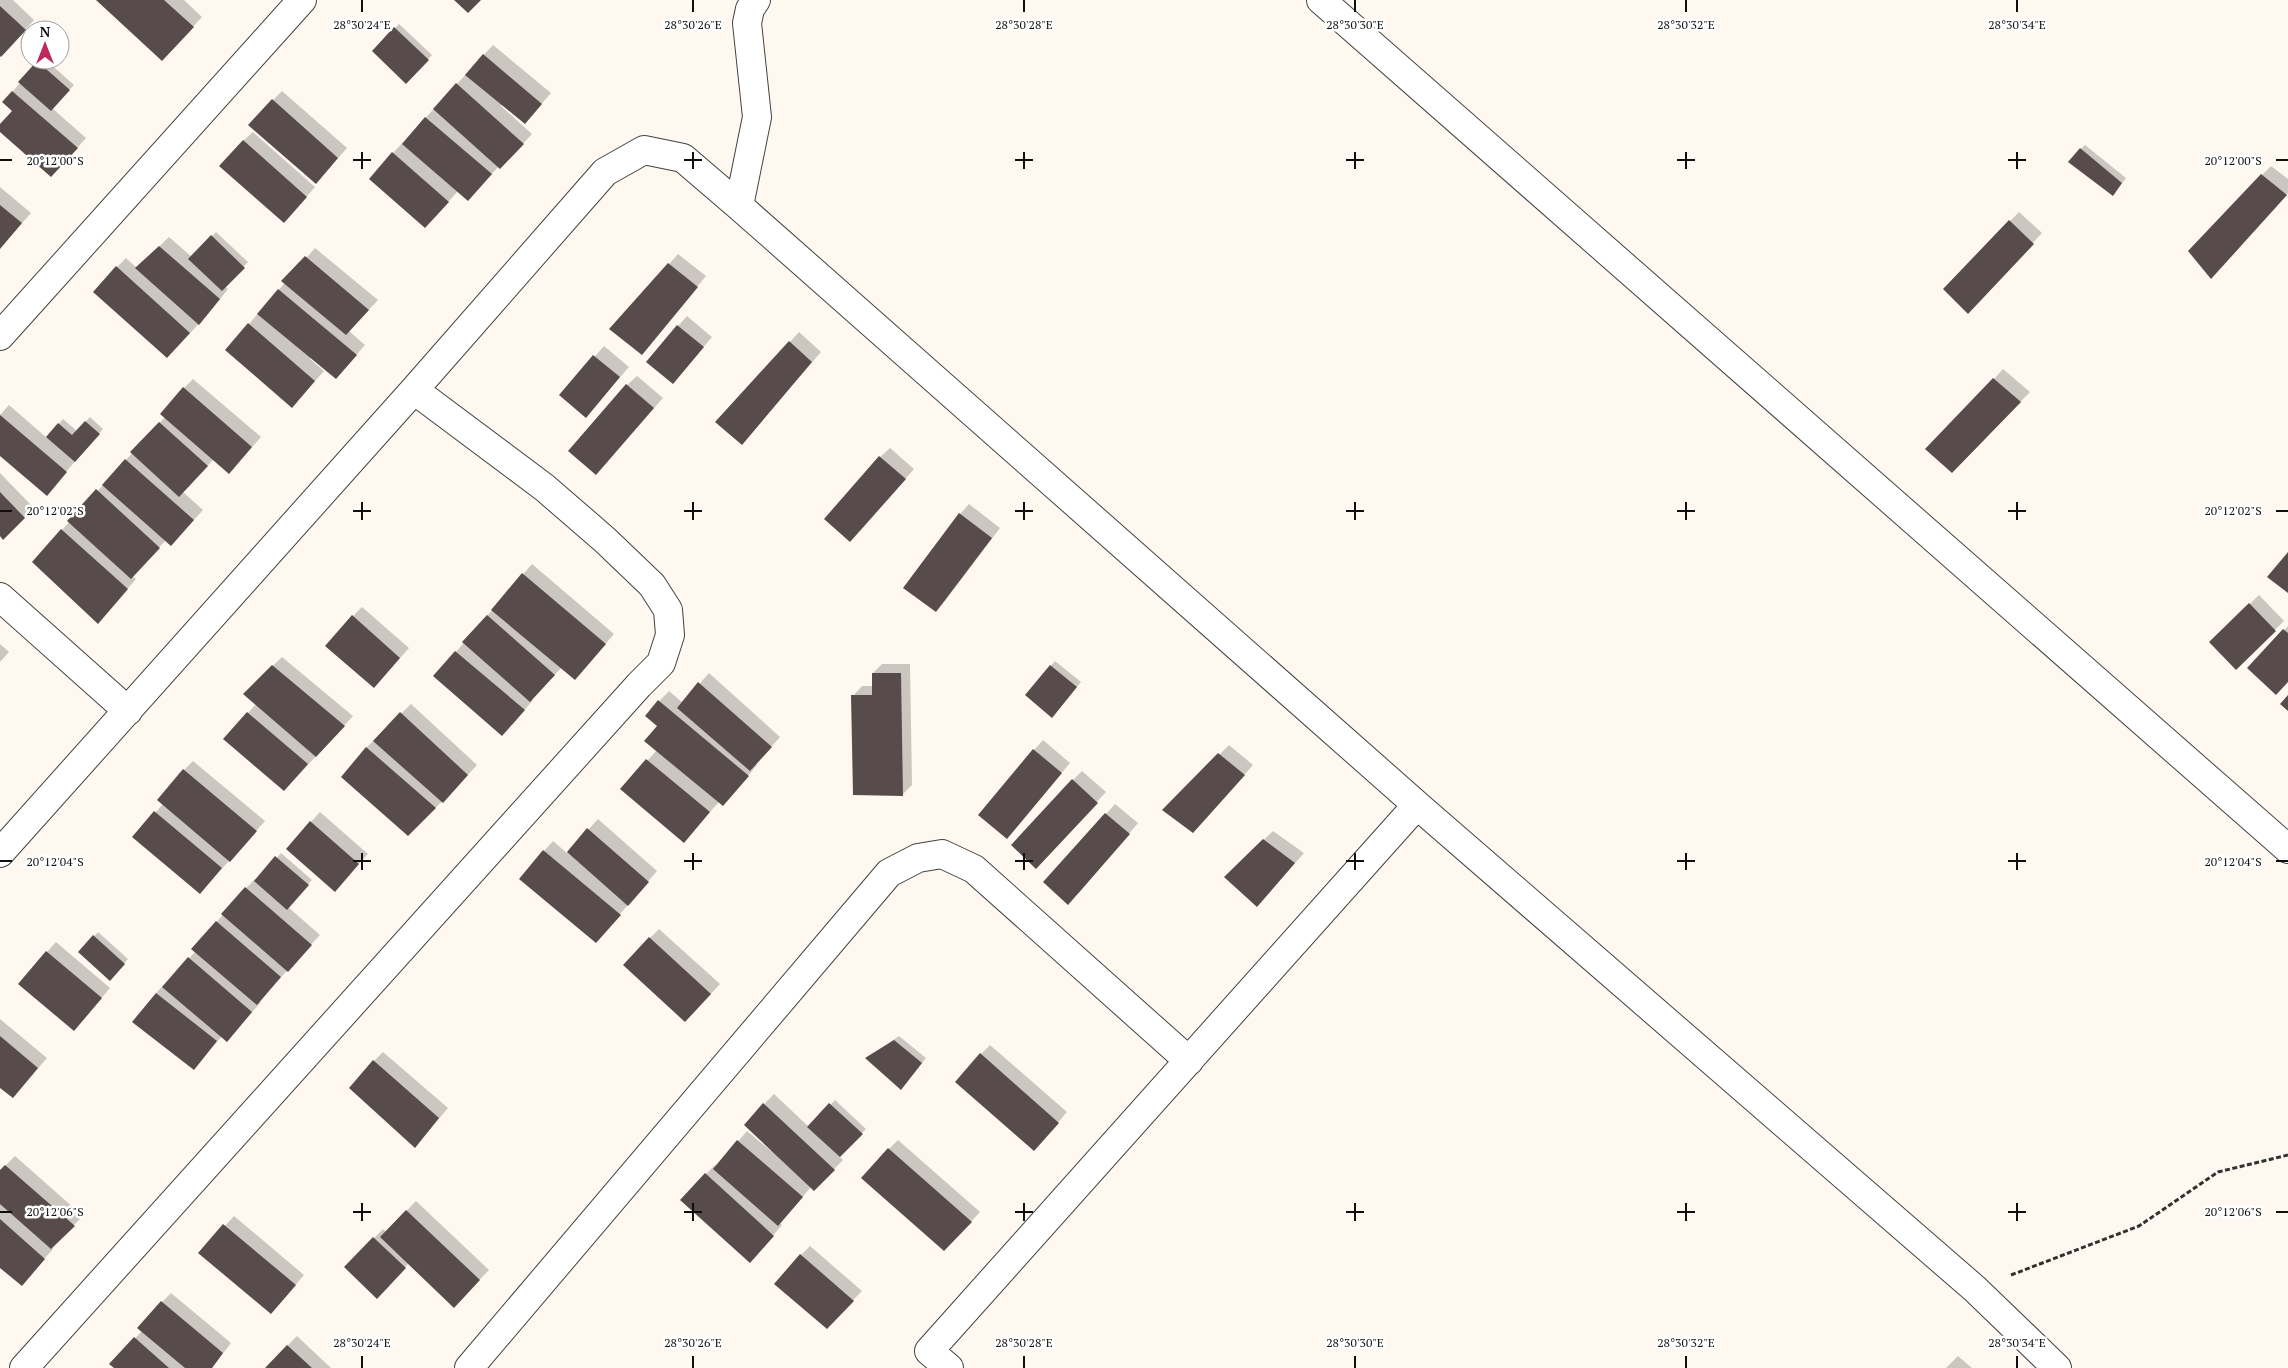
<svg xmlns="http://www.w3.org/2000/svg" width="2288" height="1368" font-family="'PT Serif',serif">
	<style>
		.shadow { fill: #0003 }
		.building { fill: #574c4b }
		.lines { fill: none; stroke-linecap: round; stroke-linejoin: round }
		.street-casing { stroke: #424242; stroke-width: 30 }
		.path { stroke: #313131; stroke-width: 3; stroke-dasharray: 5 2.5; stroke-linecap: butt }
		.street { stroke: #fff; stroke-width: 28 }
		.ticks { fill: none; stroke: #0f0f0f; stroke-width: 2 }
		.ticks-label { font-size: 12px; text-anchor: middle; fill: #0f0f0f; stroke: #fff; stroke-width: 5; stroke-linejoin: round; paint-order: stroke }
	</style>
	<rect width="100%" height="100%" fill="#fff8f0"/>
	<path class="shadow" d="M0,0H13L34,20L11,46L0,54Z
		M98,0H184L202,17L172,50Z
		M399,24L432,55L406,82L374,51Z
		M493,45L551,93L525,123L503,104L501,106L532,134L510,158L499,166L468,200L458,191L435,217L393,153Z
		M39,60H46L74,85L52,108L86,138L61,166L0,131V126L14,111L4,102Z
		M282,91L347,148L325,173L273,100Z
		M253,132L315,187L293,212L243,141Z
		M2085,145L2126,178L2113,195L2081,149Z
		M2271,166L2288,179V193L2221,268L2262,175Z
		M0,187L31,213L0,248Z
		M2019,212L2042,233L1977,303L1944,289Z
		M216,232L248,262L225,286L228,289L208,314L177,347L117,267L126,258L137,268L169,237L192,257Z
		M315,248L378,300L349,331L365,345L345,368L312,357L310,359L324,371L301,397L249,324Z
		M678,254L706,276L642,354L611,329Z
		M687,316L712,337L673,383L678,326Z
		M799,332L821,352L742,443L790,342Z
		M604,346L629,367L586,416L561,395Z
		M2003,369L2030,392L1952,472L1994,379Z
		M637,376L663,398L605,464L627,385Z
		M193,379L261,437L238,463L214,459L183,492L203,510L180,535L166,540L132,576L136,579L98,622L62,530L165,417L184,388Z
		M9,405L47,438L63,419L77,431L90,417L103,429L47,494L0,455V415Z
		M890,448L914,469L860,531L880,457Z
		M0,473L34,508L3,538L0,535Z
		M969,504L1000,528L945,601L936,610L960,514Z
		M532,564L614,634L584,669L562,667L532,699L533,700L512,725L435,676Z
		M2259,595L2284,621L2236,668L2211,642Z
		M362,607L409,648L383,677L353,616Z
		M2288,626V681L2249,668Z
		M0,644L9,652L0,662Z
		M282,657L353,716L294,780L225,739L256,704L244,694Z
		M1055,661L1081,682L1056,711L1026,695Z
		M882,664H910L912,785L903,794L853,696L862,686H873V673Z
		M709,673L780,737L756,764L757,765L732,795L719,802L684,841L622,789L657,750L658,726L646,715L669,691L683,703Z
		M411,704L477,765L452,792L408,834L343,777L367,747Z
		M1043,740L1070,763L1007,837L1034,750Z
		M1229,745L1253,765L1203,822L1164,810Z
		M193,761L265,821L209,883L134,837L163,804L184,770Z
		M1082,771L1106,792L1045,858L1073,780Z
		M1115,804L1138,823L1078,894L1045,882Z
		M320,812L368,854L335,890L311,822Z
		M598,819L657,871L596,942L544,851L553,841L567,853Z
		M1273,831L1304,853L1266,896L1235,867Z
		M281,853L312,880L288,907L320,935L259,1001L261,1002L236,1031L227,1040L222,1036L194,1069L156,993L196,951L193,949L246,888L255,879L257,880Z
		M659,929L720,984L695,1011L650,938Z
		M98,932L128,959L110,979L80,952Z
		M56,942L110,988L83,1020L47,952Z
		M0,1019L47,1058L22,1087L0,1086Z
		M899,1036L926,1058L905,1084L867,1058Z
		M990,1045L1067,1112L1043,1140L981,1054Z
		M383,1052L448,1108L415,1147L374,1061Z
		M774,1094L809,1127L835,1100L866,1129L839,1156L843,1160L814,1190L811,1187L780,1223L782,1225L759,1252L706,1174L715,1165L717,1166L747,1131L771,1151L772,1150L745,1124Z
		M898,1140L980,1212L954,1240L889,1149Z
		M15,1156L83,1216L52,1247L53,1249L22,1284L0,1266V1171Z
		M416,1201L489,1270L454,1306L409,1263L387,1287L346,1267L383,1229L386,1232Z
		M234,1216L304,1275L280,1303L200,1253Z
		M810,1246L862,1291L827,1327L801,1255Z
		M171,1293L231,1343L212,1368H116L111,1364L142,1331L162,1302Z
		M297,1336L331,1368H266Z
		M1958,1356L1972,1368H1946Z"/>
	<path class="building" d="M96,0H164L194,27L162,61Z
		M454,0H481L468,13Z
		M0,6L26,30L1,57L0,56Z
		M394,27L429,60L406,84L372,51Z
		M483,54L542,104L525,124L465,75Z
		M37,61L70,90L51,111L18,82Z
		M456,83L524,144L500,169L433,109Z
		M12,91L78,148L51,177L0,132V124L12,111L2,102Z
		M272,99L338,158L316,184L248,125Z
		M425,117L492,174L468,201L402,144Z
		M243,140L307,197L284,223L219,166Z
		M2080,148L2122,183L2113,196L2068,162Z
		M392,152L449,202L425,228L369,179Z
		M2261,174L2287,195L2211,279L2188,251Z
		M0,205L22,223L0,249Z
		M2009,220L2034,244L1968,314L1943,289Z
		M211,235L245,268L222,291L188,259Z
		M159,246L220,299L199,325L135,268Z
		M305,256L369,310L346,335L281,281Z
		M668,263L698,287L642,355L609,329Z
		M116,266L190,333L167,358L93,292Z
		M278,289L357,355L336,379L257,314Z
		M248,323L315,381L292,408L225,350Z
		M677,325L704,347L673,384L646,362Z
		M789,341L812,362L742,445L715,422Z
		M593,355L620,377L586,418L559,395Z
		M1993,378L2021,402L1952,473L1925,449Z
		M626,384L654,408L596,475L568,451Z
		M183,387L252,447L229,474L160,414Z
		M0,415L67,472L47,496L0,456Z
		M85,421L100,434L75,462L46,437L58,423L72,435Z
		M159,422L208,466L179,497L130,452Z
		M879,456L906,479L850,542L824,519Z
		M125,459L194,520L171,546L102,485Z
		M96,489L160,548L131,579L67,521Z
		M0,492L25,518L3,540L0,536Z
		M959,513L992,538L936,612L903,588Z
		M61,529L128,589L98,624L32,562Z
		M2288,552V593L2267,577Z
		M522,573L606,644L575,680L491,610Z
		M2249,603L2276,631L2236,670L2209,642Z
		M352,615L400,658L374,688L325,646Z
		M487,615L555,675L530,702L462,642Z
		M2283,629L2288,633V682L2276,695L2247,668Z
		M455,651L525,710L502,736L433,676Z
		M272,665L345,726L316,757L243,694Z
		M1050,665L1077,687L1052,718L1025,695Z
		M872,673H901L903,796L853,795L851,695H872Z
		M698,682L772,747L750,771L677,708Z
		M2288,695V711L2280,704Z
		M658,700L749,776L723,806L644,741L657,726L645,716Z
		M247,712L308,764L284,791L223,739Z
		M400,712L468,775L443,803L373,741Z
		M366,747L436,808L408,836L341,777Z
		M1033,749L1062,773L1007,839L978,815Z
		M1218,753L1245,775L1193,833L1162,810Z
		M646,759L710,812L684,843L620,789Z
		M183,769L257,831L230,862L157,800Z
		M1072,779L1098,803L1036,869L1011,845Z
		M154,811L222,868L200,894L132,837Z
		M1105,813L1130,834L1068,905L1043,882Z
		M310,821L359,864L335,892L286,849Z
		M587,828L649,882L628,906L567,852Z
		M1263,839L1295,863L1257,907L1224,877Z
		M543,850L621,915L596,943L519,879Z
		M275,856L309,885L287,910L254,881Z
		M245,887L312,945L288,972L221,914Z
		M216,921L281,977L257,1005L191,949Z
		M93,935L125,964L110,981L78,952Z
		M649,937L711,994L685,1022L623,965Z
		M46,951L102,998L74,1031L18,984Z
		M188,957L252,1012L227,1042L162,987Z
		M156,993L217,1041L194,1070L132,1022Z
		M0,1036L38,1068L13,1098L0,1088Z
		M894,1040L922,1063L901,1090L865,1058Z
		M980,1053L1059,1123L1034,1151L955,1082Z
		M373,1060L439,1118L415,1148L349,1088Z
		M763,1103L835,1170L814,1191L744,1125Z
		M829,1103L863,1134L840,1157L807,1127Z
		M737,1140L803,1197L778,1226L713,1169Z
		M888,1148L972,1222L944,1251L861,1178Z
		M5,1165L75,1226L51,1249L0,1204V1170Z
		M705,1173L774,1236L750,1263L680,1200Z
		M406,1210L480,1280L454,1308L380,1237Z
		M0,1219L45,1259L22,1286L0,1268Z
		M223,1224L296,1285L271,1314L198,1253Z
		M373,1237L406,1268L377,1299L344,1267Z
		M800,1254L854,1301L827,1329L774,1284Z
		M161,1301L223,1353L212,1368H185L137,1328Z
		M134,1337L169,1368H114L109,1364Z
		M287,1345L312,1368H265Z"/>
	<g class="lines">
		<defs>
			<path id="street" d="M1321,0L2288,849
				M739,206L757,117L747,23L750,9L756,0
				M0,336L302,0
				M0,597L128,711
				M1417,805L1975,1289L2057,1368
				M0,853L414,390L605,172L644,150L683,158L739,206L1417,805L929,1351L949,1368
				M24,1368L639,685L661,663L670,635L668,610L652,585L605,540L545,488L414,390
				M469,1368L889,873L918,858L942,854L974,869L1189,1061"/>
		</defs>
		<use href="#street" class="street-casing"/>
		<path class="path" d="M2011,1275L2139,1226L2218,1172L2288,1155"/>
		<use href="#street" class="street"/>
	</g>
	<path class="ticks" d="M362,0V12M693,0V12M1024,0V12M1355,0V12M1686,0V12M2017,0V12M362,152V169M693,152V169M1024,152V169M1355,152V169M1686,152V169M2017,152V169M0,160H12M353,160H371M684,160H702M1015,160H1033M1346,160H1364M1677,160H1695M2008,160H2026M2276,160H2288M362,502V520M693,502V520M1024,502V520M1355,502V520M1686,502V520M2017,502V520M0,511H12M353,511H371M684,511H702M1015,511H1033M1346,511H1364M1677,511H1695M2008,511H2026M2276,511H2288M362,853V870M693,853V870M1024,853V870M1355,853V870M1686,853V870M2017,853V870M0,861H12M353,861H371M684,861H702M1015,861H1033M1346,861H1364M1677,861H1695M2008,861H2026M2276,861H2288M362,1203V1221M693,1203V1221M1024,1203V1221M1355,1203V1221M1686,1203V1221M2017,1203V1221M0,1212H12M353,1212H371M684,1212H702M1015,1212H1033M1346,1212H1364M1677,1212H1695M2008,1212H2026M2276,1212H2288M362,1356V1368M693,1356V1368M1024,1356V1368M1355,1356V1368M1686,1356V1368M2017,1356V1368"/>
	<g class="ticks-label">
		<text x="362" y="29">28°30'24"E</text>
		<text x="693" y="29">28°30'26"E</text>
		<text x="1024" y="29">28°30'28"E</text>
		<text x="1355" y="29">28°30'30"E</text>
		<text x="1686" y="29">28°30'32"E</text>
		<text x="2017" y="29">28°30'34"E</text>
		<text x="55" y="165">20°12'00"S</text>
		<text x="2233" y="165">20°12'00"S</text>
		<text x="55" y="515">20°12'02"S</text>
		<text x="2233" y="515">20°12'02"S</text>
		<text x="55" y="866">20°12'04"S</text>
		<text x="2233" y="866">20°12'04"S</text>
		<text x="55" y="1216">20°12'06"S</text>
		<text x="2233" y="1216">20°12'06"S</text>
		<text x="362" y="1347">28°30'24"E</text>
		<text x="693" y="1347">28°30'26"E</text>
		<text x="1024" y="1347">28°30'28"E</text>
		<text x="1355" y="1347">28°30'30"E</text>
		<text x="1686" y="1347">28°30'32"E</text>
		<text x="2017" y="1347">28°30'34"E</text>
	</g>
	<g transform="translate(45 45)"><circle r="24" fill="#ffffff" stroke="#9f9f9f"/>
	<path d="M0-4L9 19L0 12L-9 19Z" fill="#bc295a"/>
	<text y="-8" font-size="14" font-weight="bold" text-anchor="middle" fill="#0f0f0f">N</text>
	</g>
</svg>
